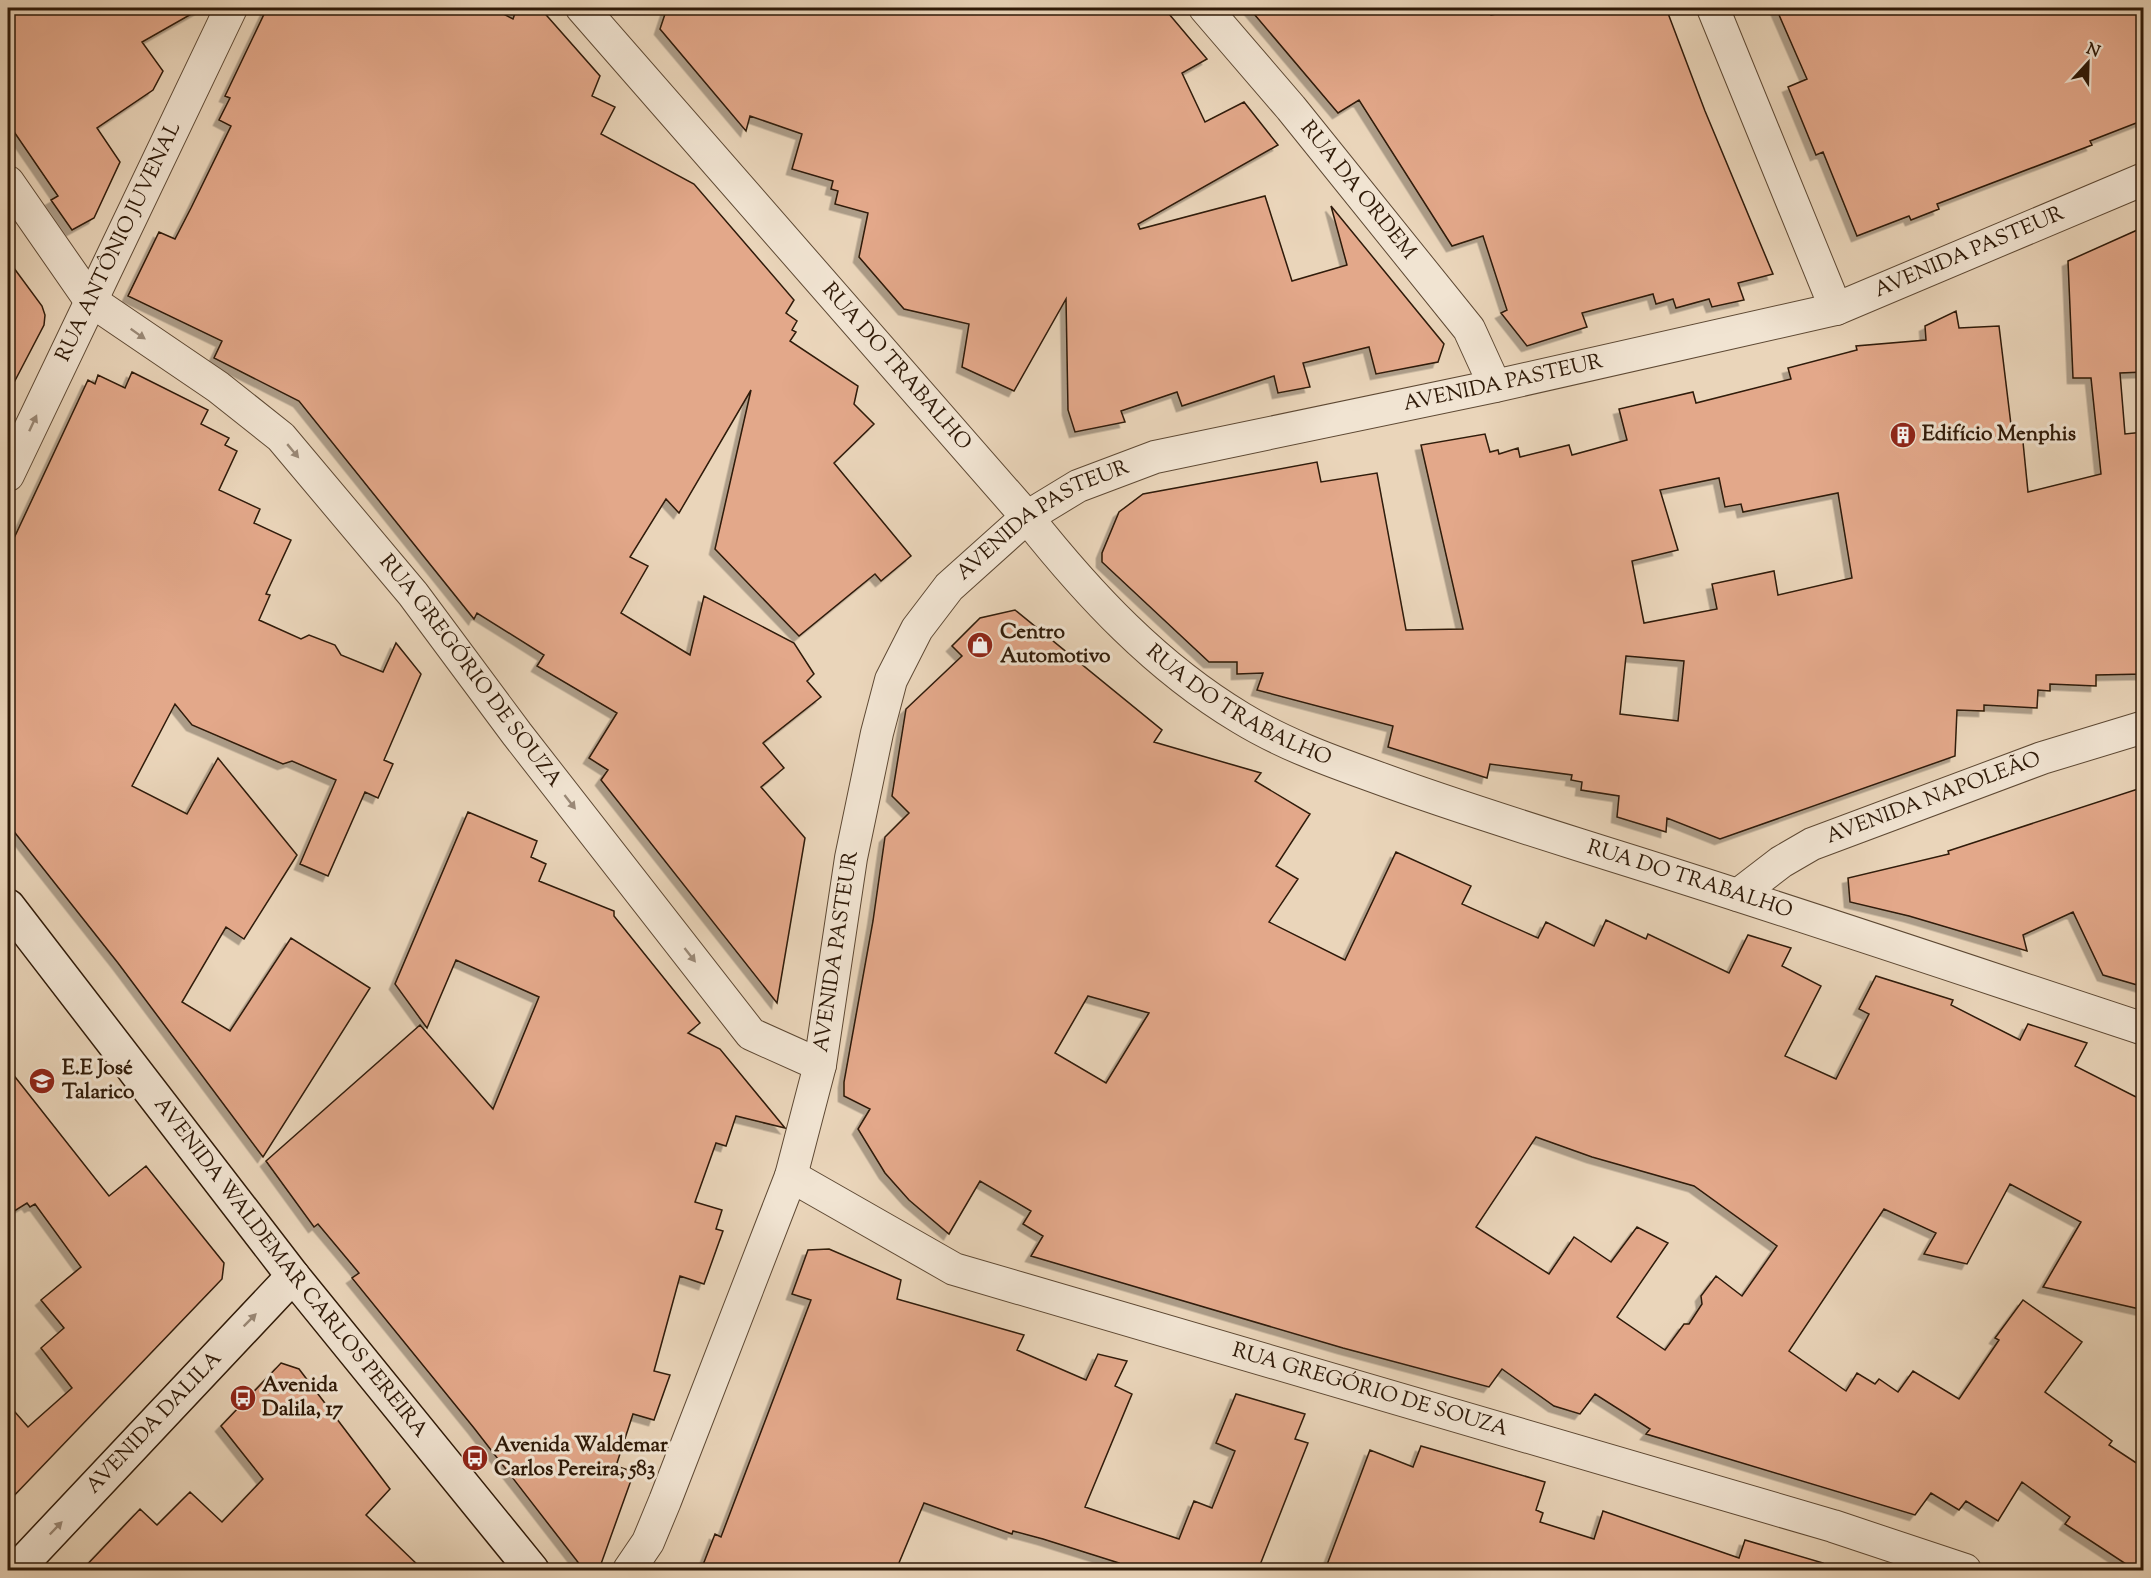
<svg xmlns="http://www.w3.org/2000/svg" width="2151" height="1578" font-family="'Sorts Mill Goudy',serif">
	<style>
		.building { fill: #e3a88a; stroke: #2f1a08; stroke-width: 1.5; fill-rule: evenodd; filter: url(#shadow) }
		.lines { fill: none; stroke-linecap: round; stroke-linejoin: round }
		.street-casing { stroke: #5e4934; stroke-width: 34 }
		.secondary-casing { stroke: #2f1a08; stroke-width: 36 }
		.street { stroke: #f1e4d2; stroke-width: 32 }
		.secondary { stroke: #f1e4d2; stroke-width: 33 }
		.oneway { fill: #9a8977 }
		.labels { text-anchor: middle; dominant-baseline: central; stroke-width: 6; stroke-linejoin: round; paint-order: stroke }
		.street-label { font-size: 21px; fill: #2f1a08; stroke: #f1e4d2 }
		.poi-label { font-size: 21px; font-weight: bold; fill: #2f1a08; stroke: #f1e4d2; text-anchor: start }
	</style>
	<defs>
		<filter id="shadow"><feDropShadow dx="-5.5" dy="5.5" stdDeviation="0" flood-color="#0004"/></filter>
	</defs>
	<rect width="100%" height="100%" fill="#ead5ba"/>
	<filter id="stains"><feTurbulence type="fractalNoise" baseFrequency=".00333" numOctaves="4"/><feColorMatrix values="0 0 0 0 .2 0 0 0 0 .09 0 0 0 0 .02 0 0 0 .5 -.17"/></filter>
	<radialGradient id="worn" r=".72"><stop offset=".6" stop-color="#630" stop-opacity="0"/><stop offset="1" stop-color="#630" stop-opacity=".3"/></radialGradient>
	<path class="building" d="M8,8H202L142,42L163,71L153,90L97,128L120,162L94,218L72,230L51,200L58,196L8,123Z
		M267,8H492L513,19L517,8H540L600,76L592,96L615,107L601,134L694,184L794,300L786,313L797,321L792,330L796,332L790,341L858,386L854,404L874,424L834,463L911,556L881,581L875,574L799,636L715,549L751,390L679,513L666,499L630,557L648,566L621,613L690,655L704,596L794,643L814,674L807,681L821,697L763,743L784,768L761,787L805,838L777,1003L601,780L608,770L589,758L617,713L537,666L544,655L477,613L474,619L299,401L214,358L222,341L128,296L159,232L175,239L191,208L231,126L219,120L230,98L225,96Z
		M667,8H1164L1207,59L1182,73L1205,122L1244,102L1278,145L1138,224L1140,229L1265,196L1292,281L1347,265L1331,206L1444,344L1438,362L1376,374L1369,347L1303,363L1310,387L1278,393L1274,376L1182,406L1177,392L1121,411L1125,422L1075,432L1068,410L1066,299L1014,391L962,367L969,324L904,309L859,257L868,213L835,204L838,191L831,189L833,181L792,169L802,134L750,116L746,131L660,29Z
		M1249,8H1486L1491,15L1531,8H1666L1705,111L1773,274L1738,283L1744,300L1712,307L1709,299L1676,308L1673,299L1656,304L1653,294L1582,313L1587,327L1527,346L1501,313L1507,310L1483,236L1452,246L1359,100L1338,113Z
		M1776,8H2137L2144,24V120L2090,141L2092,145L1937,204L1939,209L1911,220L1909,216L1857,236L1823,152L1816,155L1788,87L1807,79Z
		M2144,227V372L2120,373L2125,434L2144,432V674L2096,675V686L2050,684V691L2038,690L2037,708L1984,705V711L1957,710L1955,756L1720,839L1667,818L1666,832L1617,817L1619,796L1581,790L1582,782L1571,780L1572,775L1490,764L1487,778L1388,747L1393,726L1257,690L1263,673L1237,674V662H1209L1102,562V553L1119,512L1143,494L1317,462L1321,482L1377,473L1406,630L1463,629L1421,445L1485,434L1490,452L1498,450L1499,454L1518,448L1520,457L1569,445L1572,455L1627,440L1619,409L1693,392L1696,403L1791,379L1788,368L1857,350L1856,346L1926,340L1925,326L1956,311L1959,328L1999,326L2012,433L2022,432L2028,492L2101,474L2091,378H2073L2068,261ZM1719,478L1725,507L1741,504L1743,512L1838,493L1852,578L1778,595L1774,571L1712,584L1717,609L1644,623L1632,561L1678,550L1660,490ZM1626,656L1684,661L1678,721L1620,714Z
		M8,260L42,306L45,315L44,325L8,394Z
		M132,372L208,410L201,424L229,438L225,445L237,451L219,490L260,509L254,523L291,540L266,594L270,595L259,620L301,639L309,635L335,645L341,655L383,672L396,643L421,674L384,760L393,764L378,798L365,792L328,876L300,864L336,780L292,761L283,764L192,725L175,704L132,786L187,814L218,758L297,855L244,939L226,927L182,1002L230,1031L291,938L370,988L263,1157L118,963L8,824V551L88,380L95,384L98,375L125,388Z
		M1015,610L1162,730L1154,742L1261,773L1255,781L1310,814L1276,866L1298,879L1269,922L1345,960L1396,852L1471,886L1462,904L1538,938L1546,922L1594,946L1606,920L1646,939L1648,934L1729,973L1748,935L1791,948L1782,966L1821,986L1785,1056L1836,1079L1869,1014L1859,1009L1876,976L1953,1000L1951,1005L2020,1040L2028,1024L2087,1043L2075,1066L2144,1101V1310L2043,1287L2081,1222L2010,1184L1967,1264L1924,1254L1936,1233L1884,1209L1789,1351L1846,1391L1857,1373L1875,1384L1879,1379L1898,1392L1913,1371L1959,1399L1999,1340L1995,1338L2023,1300L2082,1342L2045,1392L2112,1441L2109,1445L2144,1468V1570H2135L2065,1524L2070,1517L2022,1482L1998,1521L1966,1501L1959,1510L1931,1493L1915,1515L1646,1434L1650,1429L1595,1394L1580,1414L1554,1406L1502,1369L1489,1387L1343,1348L1031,1256L1043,1236L1023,1224L1031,1211L980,1181L949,1234L909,1200L885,1173L858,1129L870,1109L844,1096V1082L873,921L885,837L909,813L892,796L906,709L962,656L952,646L980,618ZM1088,996L1149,1013L1106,1083L1055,1053ZM1536,1137L1592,1157L1694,1186L1777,1246L1742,1296L1716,1276L1701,1296L1702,1304L1689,1324H1684L1665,1350L1617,1317L1668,1243L1637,1227L1611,1262L1574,1237L1549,1274L1476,1227Z
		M2144,787V987L2103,975L2073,912L2023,935L2027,951L1909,916L1850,902L1848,878L1949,854L1948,851Z
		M468,812L537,841L531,857L546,864L539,881L614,911V916L700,1023L688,1033L720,1049L785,1128L736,1116L726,1146L716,1143L695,1202L722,1210L716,1229L723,1231L704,1284L680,1276L654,1371L670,1375L654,1420L633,1414L616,1466L634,1472L601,1564L588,1570H584L474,1428L352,1278L359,1273L318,1224L314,1227L266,1161L420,1025L493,1109L539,997L456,960L427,1028L395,984Z
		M8,1068L109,1196L146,1166L224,1263L222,1279L8,1502V1404L28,1427L72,1388L41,1348L64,1328L41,1300L81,1267L35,1204L30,1207L27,1203L8,1215Z
		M829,1249L901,1280L897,1299L1024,1335L1017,1350L1086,1380L1098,1354L1127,1361L1115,1386L1132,1394L1085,1507L1179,1539L1194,1501L1212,1508L1235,1451L1216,1443L1236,1394L1305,1414L1295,1439L1308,1443L1258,1570H1116L1119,1563L1043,1539L1013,1531L1012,1534L924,1503L896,1570H701L715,1534L721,1537L811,1300L792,1294L808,1250Z
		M281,1363L299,1369L390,1489L366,1515L423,1570H82L140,1509L157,1525L190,1492L222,1522L263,1479L221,1426Z
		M1421,1446L1545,1482L1536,1510L1543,1513L1540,1522L1594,1539L1603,1511L1739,1558L1745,1540L1823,1563L1822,1570H1325L1370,1450L1413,1467Z"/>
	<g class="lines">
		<defs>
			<g id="street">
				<path id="s1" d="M582,8L1027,517C1088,594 1156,667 1241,718C1282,743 1328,760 1373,776C1454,806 1536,831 1618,857C1794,912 1968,971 2144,1029"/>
				<path id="s2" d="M1205,8L1291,108L1469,329L1495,386"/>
				<path d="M1713,8L1836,309"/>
				<path id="s3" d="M8,182L90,300L218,387L281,437L413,594L517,734L751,1034L820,1065"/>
				<path id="s4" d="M8,475L231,8"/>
				<path id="s5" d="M1738,895L1781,862L1812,844L2042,758L2144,727"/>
				<path id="s6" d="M791,1176L954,1269L1833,1526L1965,1570"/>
				<path id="s7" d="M629,1570L648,1542L665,1501L791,1176L820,1065L851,858L877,733L891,680L917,629L949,587L1027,517L1078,486L1155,457L1495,386L1836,309L2144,179"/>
			</g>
			<g id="secondary">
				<path id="s8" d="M8,906L293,1276L532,1570"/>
				<path id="s9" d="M16,1570L293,1276"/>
			</g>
		</defs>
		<use href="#street" class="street-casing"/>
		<use href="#secondary" class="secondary-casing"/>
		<use href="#street" class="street"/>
		<use href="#secondary" class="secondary"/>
	</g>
	<defs><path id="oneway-solid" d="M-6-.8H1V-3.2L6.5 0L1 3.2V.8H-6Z" transform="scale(1.5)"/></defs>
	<g class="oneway">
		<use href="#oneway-solid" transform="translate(138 334) rotate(35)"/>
		<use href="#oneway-solid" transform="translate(33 423) rotate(-65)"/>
		<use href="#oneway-solid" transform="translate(293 451) rotate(50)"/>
		<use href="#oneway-solid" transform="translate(570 802) rotate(52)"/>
		<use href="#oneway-solid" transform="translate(690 955) rotate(52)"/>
		<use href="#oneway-solid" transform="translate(250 1320) rotate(-45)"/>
		<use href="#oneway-solid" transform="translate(56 1528) rotate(-46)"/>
	</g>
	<defs>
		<symbol id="building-disc" viewBox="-11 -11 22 22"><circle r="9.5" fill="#8f2418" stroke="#f1e4d2"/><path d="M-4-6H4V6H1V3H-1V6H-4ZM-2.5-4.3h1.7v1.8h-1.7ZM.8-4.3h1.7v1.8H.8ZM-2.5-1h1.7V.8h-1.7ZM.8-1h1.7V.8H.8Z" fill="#fff"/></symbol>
		<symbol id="shop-disc" viewBox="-11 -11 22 22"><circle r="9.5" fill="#8f2418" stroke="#f1e4d2"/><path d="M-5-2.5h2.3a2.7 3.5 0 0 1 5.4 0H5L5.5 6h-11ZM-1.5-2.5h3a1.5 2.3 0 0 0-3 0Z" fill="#fff"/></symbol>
		<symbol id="school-disc" viewBox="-11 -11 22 22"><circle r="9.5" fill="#8f2418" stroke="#f1e4d2"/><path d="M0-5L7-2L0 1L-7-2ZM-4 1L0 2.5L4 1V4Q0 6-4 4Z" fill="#fff"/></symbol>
		<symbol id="bus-disc" viewBox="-11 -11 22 22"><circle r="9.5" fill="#8f2418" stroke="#f1e4d2"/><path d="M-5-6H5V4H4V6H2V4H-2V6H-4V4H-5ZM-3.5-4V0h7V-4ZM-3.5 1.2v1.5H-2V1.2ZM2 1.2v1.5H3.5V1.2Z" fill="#fff"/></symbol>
	</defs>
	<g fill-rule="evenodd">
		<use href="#building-disc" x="1888" y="420" width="30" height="30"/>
		<use href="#shop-disc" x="965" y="630" width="30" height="30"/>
		<use href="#school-disc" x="27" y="1066" width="30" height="30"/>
		<use href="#bus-disc" x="228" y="1383" width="30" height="30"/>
		<use href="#bus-disc" x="460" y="1443" width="30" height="30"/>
	</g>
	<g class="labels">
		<g class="street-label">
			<text stroke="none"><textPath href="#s2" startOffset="238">RUA DA ORDEM</textPath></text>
			<text stroke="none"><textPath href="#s4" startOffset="258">RUA ANTÔNIO JUVENAL</textPath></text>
			<text stroke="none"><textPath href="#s7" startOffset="2132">AVENIDA PASTEUR</textPath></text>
			<text stroke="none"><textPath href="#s1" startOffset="477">RUA DO TRABALHO</textPath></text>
			<text stroke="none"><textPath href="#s7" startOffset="1646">AVENIDA PASTEUR</textPath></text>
			<text stroke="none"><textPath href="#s7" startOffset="1160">AVENIDA PASTEUR</textPath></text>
			<text stroke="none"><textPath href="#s3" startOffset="680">RUA GREGÓRIO DE SOUZA</textPath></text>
			<text stroke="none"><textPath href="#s1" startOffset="963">RUA DO TRABALHO</textPath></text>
			<text stroke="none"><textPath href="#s5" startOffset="220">AVENIDA NAPOLEÃO</textPath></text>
			<text stroke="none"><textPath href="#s1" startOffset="1449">RUA DO TRABALHO</textPath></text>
			<text stroke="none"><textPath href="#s7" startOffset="656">AVENIDA PASTEUR</textPath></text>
			<text stroke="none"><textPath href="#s8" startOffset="459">AVENIDA WALDEMAR CARLOS PEREIRA</textPath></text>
			<text stroke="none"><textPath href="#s6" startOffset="621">RUA GREGÓRIO DE SOUZA</textPath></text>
			<text stroke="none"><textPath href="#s9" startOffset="202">AVENIDA DALILA</textPath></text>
		</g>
		<g class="poi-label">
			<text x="1922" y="435">Edifício Menphis</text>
			<text x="1000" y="633">Centro<tspan x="1000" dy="24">Automotivo</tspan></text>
			<text x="62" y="1069">E.E José<tspan x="62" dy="24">Talarico</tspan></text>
			<text x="262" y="1386">Avenida<tspan x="262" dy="24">Dalila, 17</tspan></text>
			<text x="494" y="1446">Avenida Waldemar<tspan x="494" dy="24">Carlos Pereira, 583</tspan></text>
		</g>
	</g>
	<rect width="2151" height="1578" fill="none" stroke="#ead5ba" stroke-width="30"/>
	<rect x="9" y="9" width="2133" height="1560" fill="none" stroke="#2f1a08" stroke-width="3"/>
	<rect x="15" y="15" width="2121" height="1548" fill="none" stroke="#2f1a08" stroke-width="1.5"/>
	<g transform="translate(2088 63) rotate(22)" stroke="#f1e4d2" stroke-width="4.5" paint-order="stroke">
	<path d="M0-4.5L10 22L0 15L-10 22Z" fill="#2f1a08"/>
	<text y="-9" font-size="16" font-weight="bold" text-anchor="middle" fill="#2f1a08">N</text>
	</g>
	<rect width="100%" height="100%" filter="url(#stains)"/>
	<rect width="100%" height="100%" fill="url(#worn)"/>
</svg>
